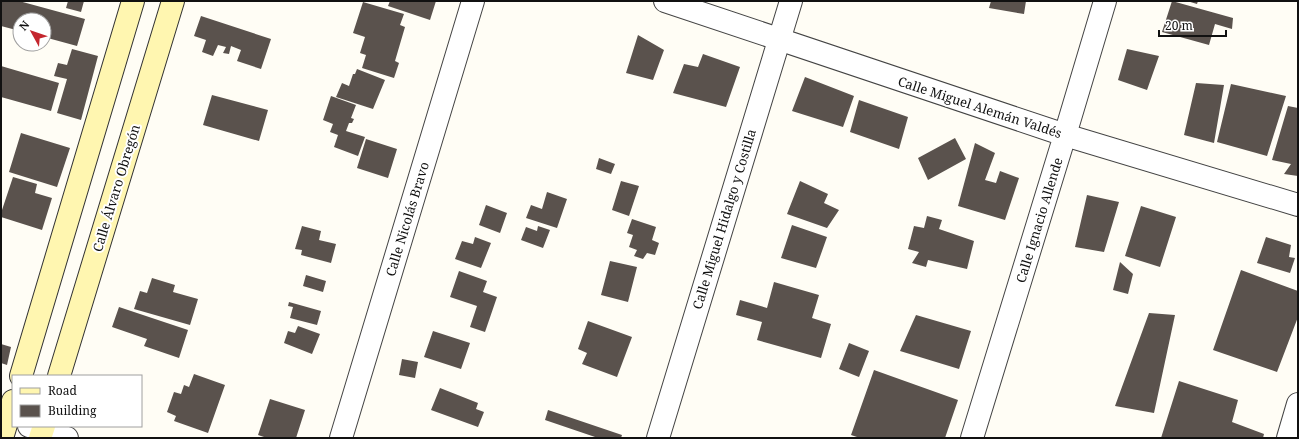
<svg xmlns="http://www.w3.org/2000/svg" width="1299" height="439" font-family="'Noto Serif',serif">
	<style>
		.building { fill: #5a524d }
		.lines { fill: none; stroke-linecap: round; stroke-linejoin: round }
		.street-casing { stroke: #444; stroke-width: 24 }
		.secondary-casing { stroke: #333; stroke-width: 24 }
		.street { stroke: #fff; stroke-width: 22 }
		.secondary { stroke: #fff6b0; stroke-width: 22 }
		.labels { text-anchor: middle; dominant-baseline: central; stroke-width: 4; stroke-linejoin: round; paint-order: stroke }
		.street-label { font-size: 13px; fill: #111; stroke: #fff }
	</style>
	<rect width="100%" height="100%" fill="#fffdf5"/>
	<path class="building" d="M1,1H19L85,19L77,46L44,37V20H20V31L1,26Z
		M68,1H84L81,12L66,8Z
		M390,1H436L430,20L388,6Z
		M991,1H1026L1024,14L989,8Z
		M1172,1L1233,18L1232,29L1215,24L1209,45L1162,32Z
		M1187,1H1198L1197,4Z
		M363,2L404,14L400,25L405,27L395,61L399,63L394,78L362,68L366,55L360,53L365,37L353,33Z
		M201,16L271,39L261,69L237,61L241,50L231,46L229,54L223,53L226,47L218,45L213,56L202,52L206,40L194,36Z
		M638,35L664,50L653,80L626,73Z
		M72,49L98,56L81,120L57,113L67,79L54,76L58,63L67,65Z
		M1127,49L1159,56L1147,90L1118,80Z
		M703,54L740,67L726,107L673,93L684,64L698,67Z
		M1,66L59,83L51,111L1,97Z
		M357,69L385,80L373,109L336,97L342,83L349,86L353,74H355Z
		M805,77L854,96L843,127L792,111Z
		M1196,83L1224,85L1214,143L1184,135Z
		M1231,84L1286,96L1267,156L1217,142Z
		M212,95L268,110L259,141L203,125Z
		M331,96L356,105L351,118L354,119L352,123H349L346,131L365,137L358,156L334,147L338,135L330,132L333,124L323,120Z
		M859,100L908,117L899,149L850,132Z
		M1288,106L1298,108V176L1284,174L1291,164L1272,160Z
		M21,133L70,148L57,187L9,172Z
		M955,138L966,159L928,180L918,158Z
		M366,139L397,149L388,178L357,168Z
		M975,143L995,153L985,180L996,183L1000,171L1019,178L1005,220L958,206Z
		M599,158L615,164L611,174L596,169Z
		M13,177L37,184L35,193L52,198L42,230L1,217V213Z
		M621,181L639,186L629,216L612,210Z
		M800,181L828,194L824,203L839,210L827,228L787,214Z
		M547,192L567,199L557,228L526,218L531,205L542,209Z
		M1087,195L1119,202L1104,252L1075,247Z
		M486,205L507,213L500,233L479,225Z
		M1141,206L1176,217L1160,267L1125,256Z
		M927,216L942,220L939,229L974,241L967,269L928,260L926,267L912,263L919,252L908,249L914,226L924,228Z
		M632,219L656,227L652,240L659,243L655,255L647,253L643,259L634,256L637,250L629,247L633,235L627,233Z
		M792,225L827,237L816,268L781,258Z
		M302,226L321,231L319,240L336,244L331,263L301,255L302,250L295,249Z
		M538,226L550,230L543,248L521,240L526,227L537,231Z
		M475,237L491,243L481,268L455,259L462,241L473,244Z
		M1266,237L1291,245L1289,257L1295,258L1290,273L1257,263Z
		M610,261L637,267L628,302L601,295Z
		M1120,262L1133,274L1128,294L1113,290Z
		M1241,270L1298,291V317L1277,372L1213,350Z
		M459,271L487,281L483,292L497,297L485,332L470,327L477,306L450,297Z
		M306,275L326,281L323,292L303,286Z
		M152,278L175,285L173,292L198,299L190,325L134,309L140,291L147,293Z
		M774,282L819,295L812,318L831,324L821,358L757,340L762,322L736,315L740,300L767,308Z
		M289,302L321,311L317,325L290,318L293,307L288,306Z
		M119,307L188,330L179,358L144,346L147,339L112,327Z
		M1149,313L1175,315L1154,413L1115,406Z
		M916,315L971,331L959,369L900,351Z
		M588,321L632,337L617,377L582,364L587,353L578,349Z
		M298,326L320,334L312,354L284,343L288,331L295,333Z
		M433,331L470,343L461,369L424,357Z
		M849,343L869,351L859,377L839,369Z
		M1,344L11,347L7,365L1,363Z
		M402,359L418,362L415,378L399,375Z
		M874,370L958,400L945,438H860L851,435Z
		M194,374L225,385L208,433L174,421L176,416L167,412L174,392L181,394L184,385L189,387Z
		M1179,381L1238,400L1232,422L1264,434L1263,438H1161Z
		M440,388L478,403L476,409L484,412L478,427L431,410Z
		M270,399L305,410L296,438H267L258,435Z
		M548,410L622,435L621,438H598L545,420Z"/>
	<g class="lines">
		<defs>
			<path id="street" d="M665,1L1065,135L1298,205
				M29,426L67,438
				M341,438L473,1
				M658,438L791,1
				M972,438L1065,135L1105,1
				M1288,438L1298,404"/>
			<path id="secondary" d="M21,376L133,1
				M59,376L173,1
				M2,438L13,401
				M40,438L44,426"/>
		</defs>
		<use href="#street" class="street-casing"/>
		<use href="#secondary" class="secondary-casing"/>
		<use href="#street" class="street"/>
		<use href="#secondary" class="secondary"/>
	</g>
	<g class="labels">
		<g class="street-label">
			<text transform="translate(980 107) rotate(18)">Calle Miguel Alemán Valdés</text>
			<text transform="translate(116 188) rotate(-73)">Calle Álvaro Obregón</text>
			<text transform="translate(407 219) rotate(-73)">Calle Nicolás Bravo</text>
			<text transform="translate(724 219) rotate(-73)">Calle Miguel Hidalgo y Costilla</text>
			<text transform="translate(1039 220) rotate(-73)">Calle Ignacio Allende</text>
		</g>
	</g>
	<rect width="1299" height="439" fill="none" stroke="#111111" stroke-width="4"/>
	<rect x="12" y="375" width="130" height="52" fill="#ffffff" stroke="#a0a0a0"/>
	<rect x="20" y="388" width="20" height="6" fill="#fff6b0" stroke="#a0a0a0"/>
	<text x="48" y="395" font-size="12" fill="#111111">Road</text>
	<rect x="20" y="405" width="20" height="12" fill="#5a524d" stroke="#a0a0a0"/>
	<text x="48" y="415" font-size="12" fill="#111111">Building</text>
	<g transform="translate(32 32) rotate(310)"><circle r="19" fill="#ffffff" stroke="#a0a0a0"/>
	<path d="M0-3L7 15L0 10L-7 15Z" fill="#c4262e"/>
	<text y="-6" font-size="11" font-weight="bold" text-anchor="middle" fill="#111111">N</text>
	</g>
	<path d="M1159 30v6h67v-6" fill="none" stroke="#111111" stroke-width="2"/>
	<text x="1165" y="30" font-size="12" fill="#111111" stroke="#ffffff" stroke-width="3" paint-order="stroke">20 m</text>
</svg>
